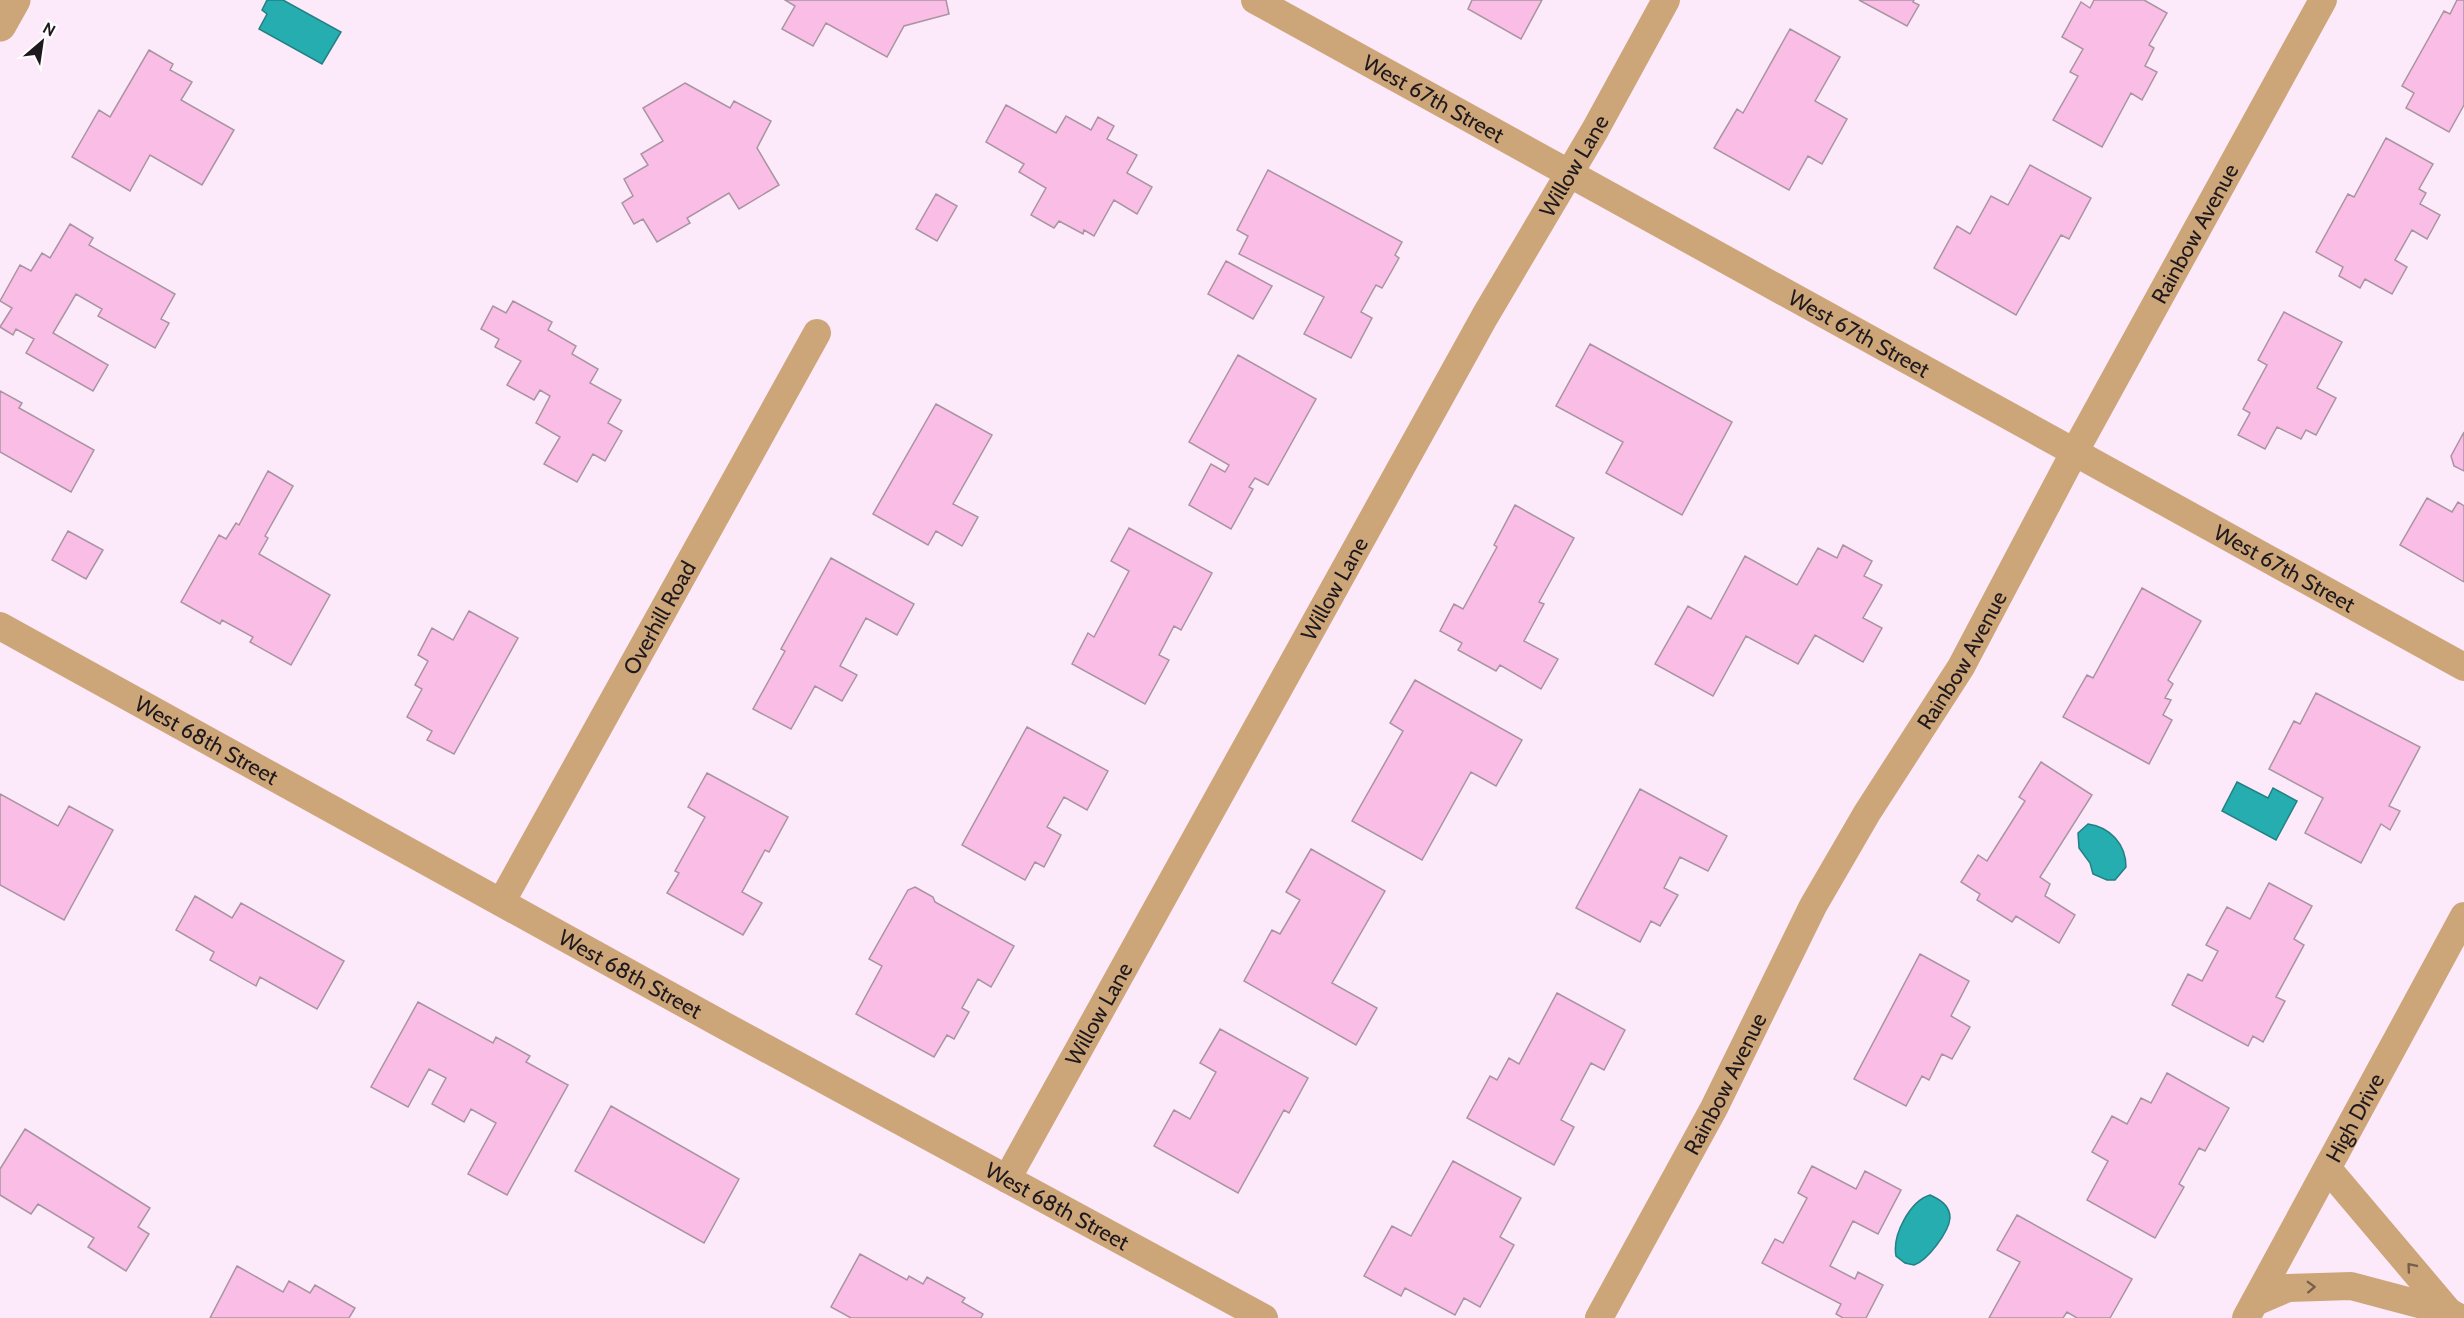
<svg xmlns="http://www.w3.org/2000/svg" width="2464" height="1318" font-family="Cabin,sans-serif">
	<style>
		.water { fill: #25adaf; stroke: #238084; stroke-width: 1.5 }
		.building { fill: #fabde5; stroke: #a994a1; stroke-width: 1.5 }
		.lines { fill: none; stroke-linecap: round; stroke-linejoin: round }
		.minor { stroke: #cca678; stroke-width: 28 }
		.tertiary { stroke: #cca678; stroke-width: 33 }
		.oneway { stroke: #765f4b }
		.labels { text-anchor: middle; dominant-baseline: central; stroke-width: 6; stroke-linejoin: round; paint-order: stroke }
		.street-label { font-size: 22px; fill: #1f181e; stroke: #fdfdfd }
	</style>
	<rect width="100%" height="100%" fill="#fce9fa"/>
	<path class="water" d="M267,0H283L341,32L322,64L259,29L267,14L262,10Z
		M2237,782L2268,798L2273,788L2297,801L2276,840L2222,811Z
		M2088,824C2110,827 2126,844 2126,867L2115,880H2107L2093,874L2090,863L2079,848L2078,833Z
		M1930,1195C1939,1199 1950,1205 1950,1218C1949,1232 1927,1261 1914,1265L1905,1263L1896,1256C1892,1235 1910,1201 1930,1195Z"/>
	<path class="building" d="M785,0H946L949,14L904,26L887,57L826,23L813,46L782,29L795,6Z
		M1472,0H1542L1521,39L1468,9Z
		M1859,0H1914L1913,2L1919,5L1907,26Z
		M2094,0H2144L2167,13L2149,45L2154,48L2145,66L2157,72L2142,100L2131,93L2102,147L2053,120L2078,76L2070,72L2083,49L2062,37L2081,2L2090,8Z
		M2457,0H2464V105L2449,132L2406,108L2414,93L2402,86L2444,11L2450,14Z
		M1790,29L1840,57L1815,101L1847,119L1822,164L1808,156L1789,190L1714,148L1737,109L1743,113Z
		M149,50L173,64L170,70L192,82L181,100L234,130L202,185L150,155L130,191L72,157L99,110L110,117Z
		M685,83L730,108L734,101L771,121L757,148L779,185L739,209L729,193L687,218L690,223L657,242L643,219L634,224L622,203L633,196L624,179L648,165L641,154L663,141L643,108Z
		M1006,105L1056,133L1066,116L1091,130L1098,117L1114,126L1107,139L1137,155L1127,173L1152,187L1137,214L1114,200L1094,236L1084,230L1083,234L1059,221L1054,228L1031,215L1046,188L1019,172L1024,164L986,142Z
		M2386,138L2433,164L2419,189L2426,193L2420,204L2440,215L2427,239L2412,230L2395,260L2407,267L2392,294L2365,279L2360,288L2339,276L2343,267L2316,252L2348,194L2354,197Z
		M2030,165L2091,198L2069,239L2061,235L2016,315L1934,268L1957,226L1970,234L1991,196L2008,205Z
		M1268,170L1402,242L1395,255L1399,258L1382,288L1376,285L1361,312L1372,318L1351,358L1304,334L1324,297L1239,254L1248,236L1237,230Z
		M936,194L957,206L937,241L916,229Z
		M70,224L93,238L89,245L175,294L161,319L169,323L155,348L98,316L102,309L76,294L53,333L108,365L93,391L26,353L34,339L16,329L13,335L0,327L12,308L0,301L20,265L31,271L42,253L50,258Z
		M1226,261L1272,286L1253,319L1208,294Z
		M513,301L552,322L548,330L576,346L572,354L598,369L590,383L621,400L608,423L622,431L605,461L593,454L577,482L544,464L560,437L536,423L550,396L540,390L534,400L507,385L521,361L495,347L499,339L481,329L493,306L506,313Z
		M2284,312L2342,342L2317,388L2336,398L2316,435L2306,430L2301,439L2277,427L2265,449L2238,435L2250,413L2243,409L2267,365L2258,360Z
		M1590,344L1732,422L1682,515L1606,473L1623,442L1556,406Z
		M1238,355L1316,399L1268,485L1255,478L1249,487L1253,489L1231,529L1189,505L1211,464L1225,472L1229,465L1189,442Z
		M0,391L22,403L19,408L94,450L71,492L0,452Z
		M936,404L992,435L953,504L978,517L962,546L936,531L928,545L873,514Z
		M2464,432V471L2454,466L2451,456Z
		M268,471L293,486L265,536L268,538L259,554L330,595L291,665L250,642L253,637L222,620L220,624L181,602L219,535L226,539L236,523L239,525Z
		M2427,498L2452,512L2458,502L2464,506V582L2400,545Z
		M1515,505L1574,538L1539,602L1544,604L1524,641L1558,659L1541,689L1500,665L1496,671L1458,650L1462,643L1440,631L1454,604L1463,609L1497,547L1494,545Z
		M1129,528L1212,573L1181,630L1174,626L1159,655L1169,660L1145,704L1072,664L1088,633L1094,637L1129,571L1111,561Z
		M68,531L103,550L86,579L52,560Z
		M1843,545L1872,561L1864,576L1882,585L1863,618L1882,628L1863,662L1815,635L1798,664L1746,636L1713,696L1655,664L1688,606L1711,619L1745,556L1797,585L1818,548L1837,558Z
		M831,558L914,604L897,635L866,618L840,666L857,675L842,701L815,686L791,729L753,709L785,651L781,649Z
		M2142,588L2201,621L2168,680L2173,684L2165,698L2171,700L2163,715L2172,720L2149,764L2063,717L2087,675L2093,678Z
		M469,611L518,638L454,754L427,740L432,731L407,717L422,689L415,685L428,661L418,655L432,628L453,640Z
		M1415,680L1522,740L1496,786L1471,772L1422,860L1352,821L1403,731L1390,723Z
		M2316,693L2420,747L2389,806L2400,811L2390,830L2381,824L2361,863L2305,833L2323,798L2269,769L2294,721L2300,724Z
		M1027,727L1108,771L1087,810L1064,797L1047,827L1061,835L1044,867L1035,862L1025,880L962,845Z
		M2041,762L2092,795L2040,877L2050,884L2045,896L2075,915L2059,943L2016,916L2012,922L1977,900L1980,894L1961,882L1978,855L1987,861L2025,801L2019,797Z
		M707,773L788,817L769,852L765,850L742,892L762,903L743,935L667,893L679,873L675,871L705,817L688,807Z
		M1640,789L1727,836L1708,871L1680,857L1664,888L1678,895L1660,926L1651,921L1640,942L1576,908Z
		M0,794L58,826L69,806L113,830L64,920L0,885Z
		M1311,849L1385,891L1332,983L1377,1008L1356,1045L1244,981L1272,930L1280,934L1300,900L1286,892Z
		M2269,883L2312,906L2294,939L2304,945L2276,997L2285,1001L2263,1042L2253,1036L2248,1046L2172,1005L2188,974L2202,981L2218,951L2206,945L2227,907L2250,919Z
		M915,887L933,897L935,902L1014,946L991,987L978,979L962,1008L969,1012L954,1039L947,1035L934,1057L856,1014L882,966L869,959L908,890Z
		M195,896L232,918L241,903L344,961L317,1009L260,977L256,986L210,960L214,952L176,930Z
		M1920,954L1969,981L1951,1016L1970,1027L1952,1059L1942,1054L1929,1080L1922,1076L1906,1106L1854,1079Z
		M1557,993L1625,1030L1604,1070L1591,1063L1561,1120L1574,1127L1554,1165L1467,1118L1490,1076L1497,1080L1509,1058L1519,1064Z
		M418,1002L493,1043L496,1037L530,1056L526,1062L568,1085L507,1195L468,1174L496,1123L471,1109L464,1122L432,1104L446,1078L429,1069L408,1107L371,1087Z
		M1220,1029L1308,1078L1289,1113L1284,1110L1238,1193L1154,1146L1174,1110L1190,1119L1216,1072L1200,1063Z
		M2167,1073L2229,1108L2205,1151L2199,1148L2179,1184L2184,1187L2155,1238L2087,1200L2108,1161L2092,1152L2112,1116L2127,1124L2141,1098L2151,1103Z
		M611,1106L739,1179L704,1243L575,1171Z
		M25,1129L150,1208L138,1227L149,1234L126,1271L88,1247L94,1238L38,1204L31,1214L0,1195V1169Z
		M1453,1161L1521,1198L1500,1237L1514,1245L1480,1307L1464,1298L1455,1315L1405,1288L1401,1296L1364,1276L1392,1226L1411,1236Z
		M1812,1166L1856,1189L1865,1171L1901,1190L1878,1234L1853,1221L1830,1266L1855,1279L1858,1272L1883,1285L1866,1318H1843L1836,1314L1841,1304L1762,1263L1775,1239L1783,1243L1807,1198L1798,1193Z
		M2017,1215L2132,1279L2110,1318H2077L2067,1312L2063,1318H1989L2020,1262L1997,1250Z
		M860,1254L907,1280L909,1276L923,1284L927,1277L965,1298L962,1302L983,1314L981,1318H851L831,1307Z
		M237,1266L283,1292L289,1281L310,1293L315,1285L355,1308L349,1318H210Z"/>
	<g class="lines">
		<g class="minor">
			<path id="s1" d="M1255,0L2464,667"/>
			<path id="s2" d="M0,626L723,1025L1264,1318"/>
			<path id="s3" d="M502,901L817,333"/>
			<path d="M2328,1169L2449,1312"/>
			<path id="s4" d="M1007,1179L1485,316L1595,130L1666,0"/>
			<path d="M2255,1302L2288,1288L2351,1286L2449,1312L2460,1318"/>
			<path id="s5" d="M1599,1318L1714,1108L1813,906L1867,813L1961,667L2075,451L2323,0"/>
			<path id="s6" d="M2246,1318L2464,916"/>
		</g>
		<path class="tertiary" d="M0,25L14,0"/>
	</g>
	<defs><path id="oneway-chevron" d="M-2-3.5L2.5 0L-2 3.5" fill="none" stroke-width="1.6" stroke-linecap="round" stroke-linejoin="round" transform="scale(1.5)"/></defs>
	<g class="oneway">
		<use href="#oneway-chevron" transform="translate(2411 1267) rotate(-130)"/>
		<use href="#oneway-chevron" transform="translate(2311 1287) rotate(-2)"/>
	</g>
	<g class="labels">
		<g class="street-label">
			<text stroke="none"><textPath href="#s1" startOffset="204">West 67th Street</textPath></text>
			<text stroke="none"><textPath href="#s4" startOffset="1161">Willow Lane</textPath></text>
			<text stroke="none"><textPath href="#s5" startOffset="1238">Rainbow Avenue</textPath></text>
			<text stroke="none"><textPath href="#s1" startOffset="690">West 67th Street</textPath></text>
			<text stroke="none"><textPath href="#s1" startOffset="1176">West 67th Street</textPath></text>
			<text stroke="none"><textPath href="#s4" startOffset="675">Willow Lane</textPath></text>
			<text stroke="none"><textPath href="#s3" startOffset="324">Overhill Road</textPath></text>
			<text stroke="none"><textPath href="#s5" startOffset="752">Rainbow Avenue</textPath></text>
			<text stroke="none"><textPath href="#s2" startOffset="236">West 68th Street</textPath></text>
			<text stroke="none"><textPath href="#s2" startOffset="720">West 68th Street</textPath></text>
			<text stroke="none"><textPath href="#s4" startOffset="189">Willow Lane</textPath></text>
			<text stroke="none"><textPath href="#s5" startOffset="266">Rainbow Avenue</textPath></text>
			<text stroke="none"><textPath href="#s6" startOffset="228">High Drive</textPath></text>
			<text stroke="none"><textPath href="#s2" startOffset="1206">West 68th Street</textPath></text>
		</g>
	</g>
	<g transform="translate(42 42) rotate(29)" stroke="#fdfdfd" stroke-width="4.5" paint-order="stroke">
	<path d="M0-4.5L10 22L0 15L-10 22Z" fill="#1f181e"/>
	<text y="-9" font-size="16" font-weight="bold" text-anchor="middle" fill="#1f181e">N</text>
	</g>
</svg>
